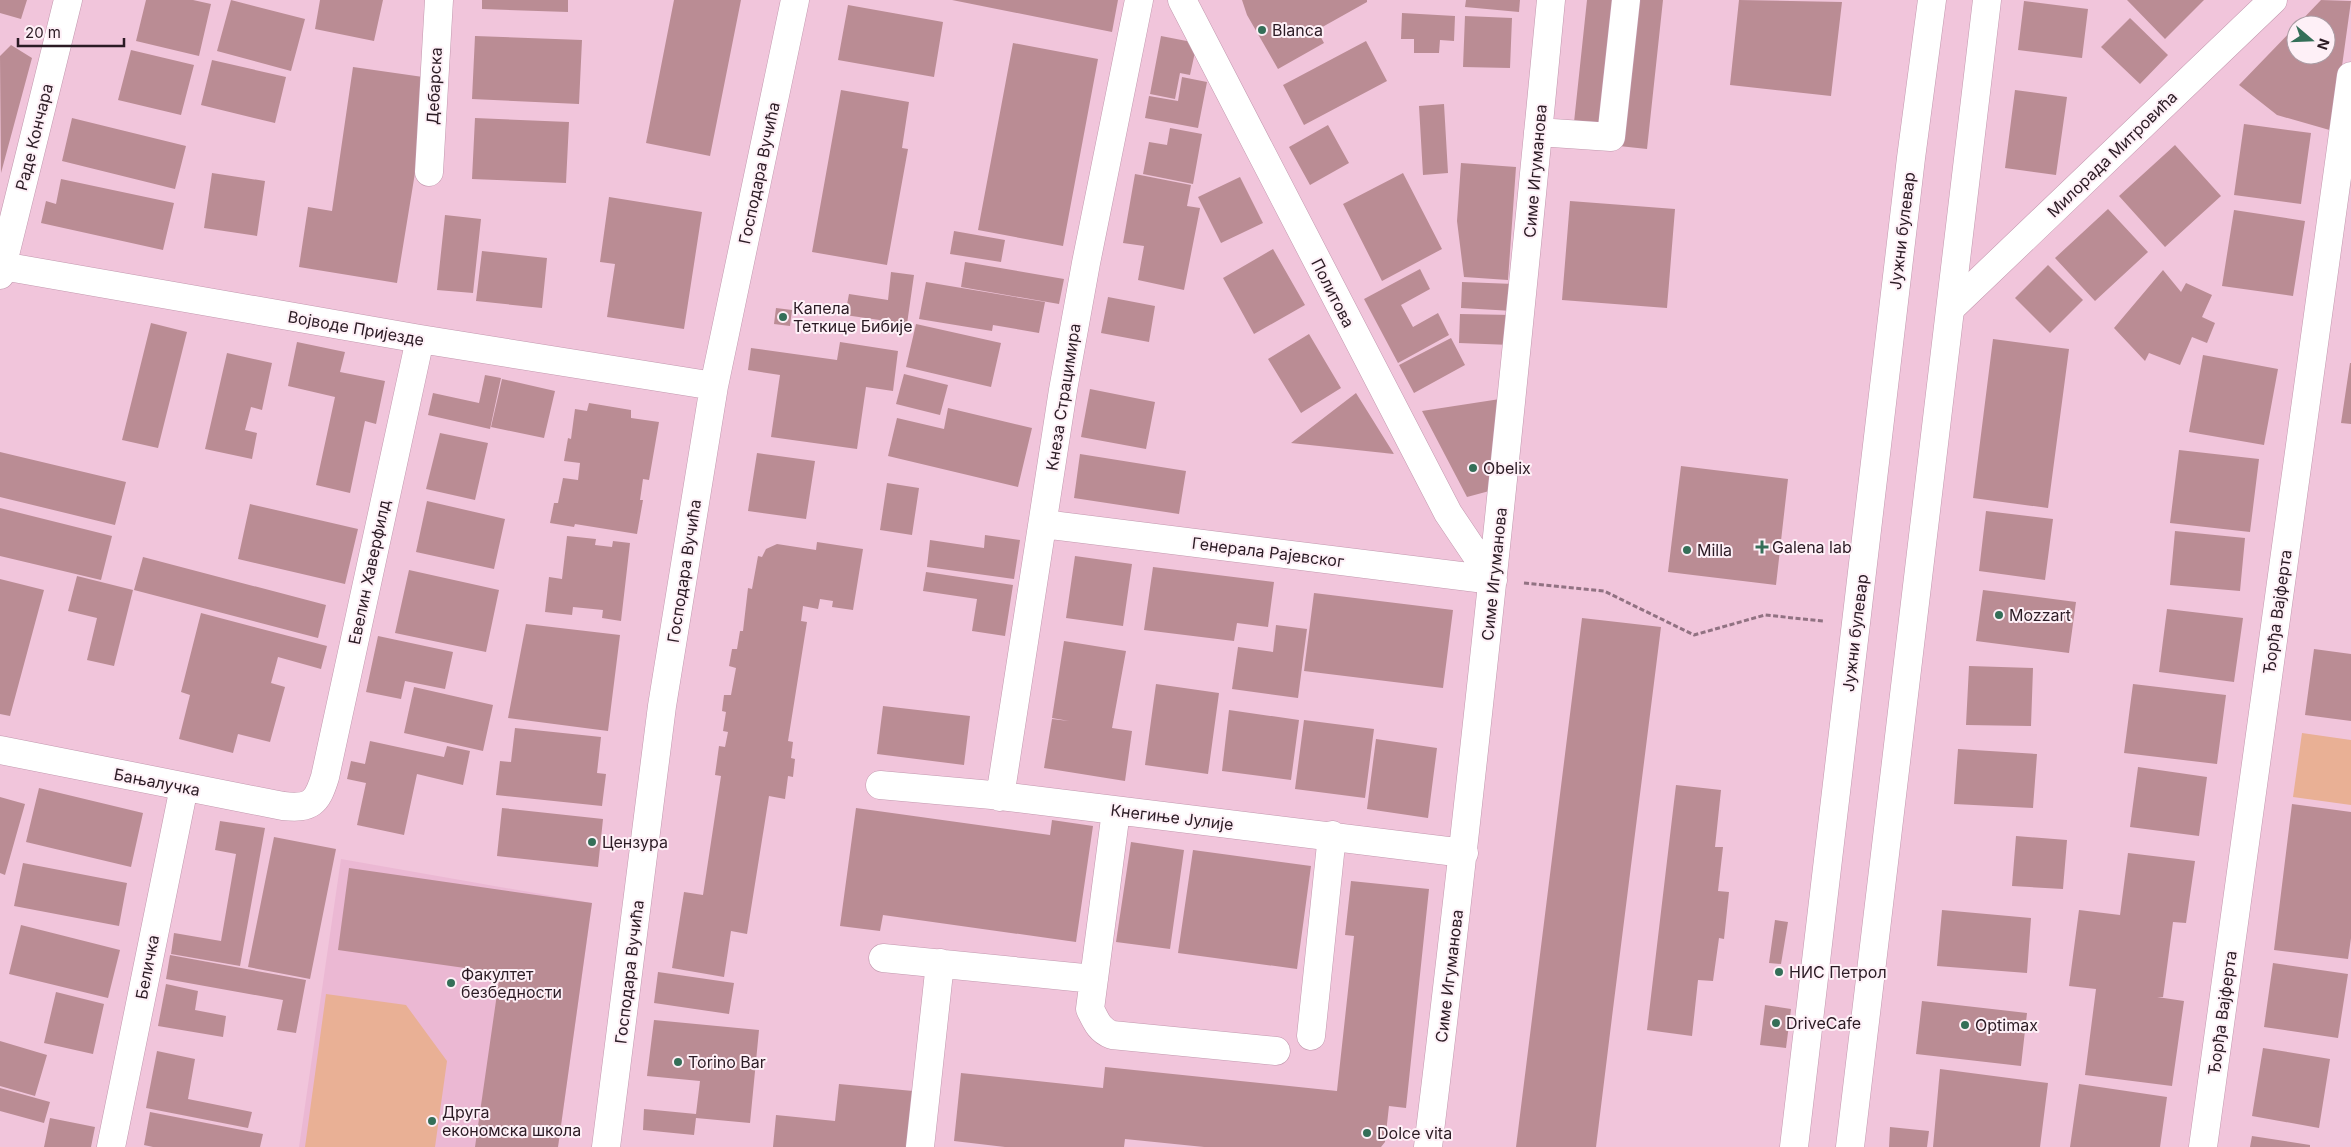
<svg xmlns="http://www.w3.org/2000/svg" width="2351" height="1147" font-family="Inter,sans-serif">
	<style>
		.built { fill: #ebb8d3 }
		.pitch { fill: #e9b095 }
		.building { fill: #ba8c94 }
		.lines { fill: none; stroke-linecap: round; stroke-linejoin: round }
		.minor-casing { stroke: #c298ae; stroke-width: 29 }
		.major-casing { stroke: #c298ae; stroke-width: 29 }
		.path { stroke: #917282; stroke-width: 3; stroke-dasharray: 5 2.5; stroke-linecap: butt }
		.minor { stroke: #fff; stroke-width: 28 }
		.major { stroke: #fff; stroke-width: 28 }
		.poi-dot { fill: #346f58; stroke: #fef0f7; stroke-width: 2 }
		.labels { text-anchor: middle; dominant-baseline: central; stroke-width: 4; stroke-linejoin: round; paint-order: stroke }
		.poi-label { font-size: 16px; fill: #2b1b24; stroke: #fef0f7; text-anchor: start }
		.street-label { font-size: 16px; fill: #2b1b24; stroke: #fef0f7 }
	</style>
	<rect width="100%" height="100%" fill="#f1c5db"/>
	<path class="built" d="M341,859L592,903L558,1147H299Z"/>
	<path class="pitch" d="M2302,733L2351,740V805L2293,797Z
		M326,994L406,1005L447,1061L435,1147H305Z"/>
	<path class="building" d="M0,0H27L21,19L0,13Z
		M146,0H193L211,4L199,56L136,41Z
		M231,0L305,19L291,71L217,51Z
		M320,0H383L374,41L315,29Z
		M482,0H568V12L482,9Z
		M674,0H741L710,156L646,143Z
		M952,0H1118L1112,32Z
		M1242,0H1367V2L1317,30L1324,43L1278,69L1247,15Z
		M1466,0H1520L1519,12L1465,7Z
		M1587,0H1663L1647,149L1572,141Z
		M1739,0L1842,2L1831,96L1730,85Z
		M2127,0H2204L2165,39Z
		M2321,0L2351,1L2333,131L2277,115L2239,85L2296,26V55H2326V25H2297Z
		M2024,1L2088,9L2082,58L2018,50Z
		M848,5L943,22L934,77L838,60Z
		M1402,13L1455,16L1454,41L1440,40L1439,53H1414V39H1401Z
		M1465,16L1512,18L1510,68L1463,67Z
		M2130,18L2168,55L2140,84L2101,47Z
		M475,36L582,40L579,104L472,99Z
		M1161,36L1197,43L1190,75L1180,73L1175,99L1150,94Z
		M1366,41L1387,81L1304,125L1283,85Z
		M1013,43L1098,59L1063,246L978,230Z
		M11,45L32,58L1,173L0,56Z
		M131,50L194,65L181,115L118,100Z
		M212,60L286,77L275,123L201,105Z
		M353,67L423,77L422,130L397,283L299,267L308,207L332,211Z
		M1182,77L1207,82L1198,128L1145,118L1149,96L1178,101Z
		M841,90L909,102L902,148L908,149L887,265L812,252Z
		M2015,90L2067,97L2056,175L2005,168Z
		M1444,104L1448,173L1423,175L1419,106Z
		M72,118L186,146L175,189L62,161Z
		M475,118L569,122L566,183L472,179Z
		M2244,124L2311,133L2301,204L2234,195Z
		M1328,125L1349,163L1310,185L1289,147Z
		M1170,128L1202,134L1193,184L1143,174L1149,142L1167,145Z
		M2175,145L2221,196L2165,247L2119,196Z
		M1461,163L1516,167L1508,280L1464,277L1457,221Z
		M212,173L265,181L257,236L204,228Z
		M1403,173L1442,249L1382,281L1343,204Z
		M1135,174L1191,185L1187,206L1200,208L1184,290L1138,280L1144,246L1123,243Z
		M1240,177L1263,223L1221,243L1198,197Z
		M61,179L174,203L163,250L41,223L46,201L56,204Z
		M609,197L702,212L684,329L607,317L615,264L600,262Z
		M1570,201L1675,209L1667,308L1562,300Z
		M2108,209L2148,252L2095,301L2055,258Z
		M2234,210L2305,221L2293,296L2222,286Z
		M445,215L481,219L473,293L437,290Z
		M954,231L1005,240L1001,262L950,254Z
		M1273,249L1305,305L1254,334L1223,278Z
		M482,251L547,258L542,308L476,301Z
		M965,262L1064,279L1059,304L961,287Z
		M2048,265L2083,300L2050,333L2015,298Z
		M1420,269L1430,289L1401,305L1413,327L1438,313L1449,335L1398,363L1364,299Z
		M2163,270L2181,292L2186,283L2212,295L2202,317L2215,323L2207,343L2192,337L2180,365L2149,353L2145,361L2114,328Z
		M891,272L914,275L907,324L845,315L849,294L888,300Z
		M926,282L1045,302L1039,333L993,325L992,331L919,319Z
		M1462,282L1514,284L1513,311L1461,308Z
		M1108,297L1155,306L1149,342L1101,333Z
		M776,308L792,310L790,326L774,324Z
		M1460,314L1512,315L1511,345L1459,343Z
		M151,323L187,332L158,448L122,440Z
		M916,324L1001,343L991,387L906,367Z
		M1309,334L1341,388L1301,413L1268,359Z
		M1451,338L1465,365L1414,393L1399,365Z
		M1993,339L2069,349L2048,508L1973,498Z
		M297,342L345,352L340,372L385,381L376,424L365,421L350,493L316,485L335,397L288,386Z
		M840,342L898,351L893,391L866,387L857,449L771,437L780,375L748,370L751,348L837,360Z
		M227,353L272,363L262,410L251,407L245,430L257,433L252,459L205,449Z
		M2203,355L2278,369L2264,445L2189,432Z
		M2350,363H2351V424L2341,423Z
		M904,374L948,385L940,415L896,404Z
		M485,375L501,378L490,429L428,415L433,393L479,403Z
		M502,379L555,391L544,438L491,427Z
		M1090,389L1155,402L1146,449L1081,437Z
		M1356,393L1394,454L1291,443Z
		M1500,399L1493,490L1467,497L1422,411Z
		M589,403L631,410V418L659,422L649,480L643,479L640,500H643L637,534L575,524L574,527L550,523L554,503H558L563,478L578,480L580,463L564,461L568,438L571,439L575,409L587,411Z
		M948,408L1032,428L1018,487L888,456L897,418L944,429Z
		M440,433L488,443L475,500L426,489Z
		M2179,450L2259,459L2250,532L2170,523Z
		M0,452L126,482L115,525L0,497Z
		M757,453L815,461L806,519L748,511Z
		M1080,454L1186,471L1179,514L1074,498Z
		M1681,466L1788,479L1776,585L1668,572Z
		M887,483L919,488L912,535L880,530Z
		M427,501L505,519L494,569L416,552Z
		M250,504L358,529L345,584L238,559Z
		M0,508L112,536L101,580L0,556Z
		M1986,511L2053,519L2045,580L1979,571Z
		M2175,531L2245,538L2240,591L2170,585Z
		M985,535L1020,540L1014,579L927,567L930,540L984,548Z
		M567,536L596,539L595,545L612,547L613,541L630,543L621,621L602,618L603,610L573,607L572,615L545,612L549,577L562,579Z
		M817,542L863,549L853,610L832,607L833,601L820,599L818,609L803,606L801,621L807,622L788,741L793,742L791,758L795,759L793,777L788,776L785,799L769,796L747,934L731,931L724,977L672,968L684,892L703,895L721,776L715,775L719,746L725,747L728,732L723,731L726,712L722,711L724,695H731L736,668L729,666L732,649H737L740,631H743L748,588L752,589L758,556L762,557L766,549L777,544L816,550Z
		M1075,556L1132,564L1123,626L1066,618Z
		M143,557L326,605L318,638L134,590Z
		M1153,567L1274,582L1268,627L1237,623L1234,641L1144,630Z
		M409,570L499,590L486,652L395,633Z
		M926,572L1013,585L1005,636L972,631L977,599L923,591Z
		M77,576L133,590L114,666L87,660L97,618L68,611Z
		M0,579L44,590L10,716L0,714Z
		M1983,590L2076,602L2069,653L1976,641Z
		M1314,593L1453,610L1443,688L1304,671Z
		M2167,609L2243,618L2234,682L2159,672Z
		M201,613L327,646L321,669L278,657L271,683L285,687L270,742L238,734L233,753L179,739L190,695L181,692Z
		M1582,618L1661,627L1612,1017L1596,1147H1516Z
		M526,624L620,635L608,731L508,718Z
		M1276,625L1307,629L1298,698L1232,689L1238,647L1273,652Z
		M378,636L453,652L445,689L405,681L401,699L366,692Z
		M1064,641L1126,651L1112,728L1132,731L1125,781L1044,768L1052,719L1069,721L1052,718Z
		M2314,649L2351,654V721L2305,715Z
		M1969,666L2033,668L2031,726L1966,725Z
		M1156,684L1219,693L1208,774L1145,765Z
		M2133,684L2226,695L2217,764L2124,753Z
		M414,687L493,705L483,751L404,733Z
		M883,706L970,716L964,765L877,754Z
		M1229,710L1299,720L1291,780L1222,771Z
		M1304,720L1374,729L1365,798L1295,789Z
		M515,728L601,737L597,773L606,774L602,806L496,795L500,761L511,762Z
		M1376,739L1437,748L1428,818L1367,809Z
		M370,741L444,757L447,746L470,751L463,785L417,774L404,835L357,825L366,783L347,779L351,761L365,764Z
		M1958,749L2037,754L2033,808L1954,804Z
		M2138,767L2207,777L2199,836L2130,827Z
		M1676,785L1721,790L1715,847H1723L1718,891L1729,892L1724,939L1719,938L1713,981L1698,980L1692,1036L1647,1030Z
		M39,788L143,813L131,867L26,842Z
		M0,797L25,804L5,875L0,873Z
		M2292,804L2351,812V938L2348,959L2274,950Z
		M502,808L603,819L598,867L497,856Z
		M856,808L1050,835L1052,820L1093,826L1076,942L883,915L880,931L840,926Z
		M220,821L265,828L240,966L171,954L174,933L221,941L236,854L215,850Z
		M2016,836L2067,840L2063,889L2012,886Z
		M274,837L336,849L310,979L248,967Z
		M1131,842L1184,850L1170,949L1116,942Z
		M1193,850L1311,866L1297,969L1178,953Z
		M2128,853L2195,861L2186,923L2173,922L2163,997H2157L2184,1001L2172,1086L2085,1075L2096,989L2069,986L2079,910L2120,915Z
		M23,863L127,883L119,926L14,906Z
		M349,868L592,903L558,1147H475L500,973L338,950Z
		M1351,881L1429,889L1406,1108L1389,1106L1385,1142L1381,1147H1204L1125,1139L1124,1147H1005L954,1141L961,1073L1103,1088L1105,1067L1337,1091L1354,936L1345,935Z
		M1942,910L2031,918L2027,973L1937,966Z
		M1775,920L1788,922L1781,964L1769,963Z
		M21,925L120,950L108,998L9,974Z
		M170,955L306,980L296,1033L277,1030L283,1000L166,979Z
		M2273,963L2348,974L2338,1038L2264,1027Z
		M658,972L734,983L729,1014L654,1003Z
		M166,984L198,991L195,1010L226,1016L223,1037L158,1026Z
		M56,992L104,1004L93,1054L44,1043Z
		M1922,1001L2027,1013L2021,1066L1916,1054Z
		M1765,1005L1791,1009L1786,1048L1760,1045Z
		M654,1020L759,1030L750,1123L696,1118L694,1135L643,1130L644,1109L696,1114L700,1081L647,1076Z
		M0,1041L47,1055L35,1096L0,1086Z
		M2263,1048L2330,1059L2319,1128L2252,1116Z
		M157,1051L195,1059L188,1099L252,1112L248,1128L146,1108Z
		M1940,1069L2048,1083L2040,1147H1933Z
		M839,1084L913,1091L907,1147H773L776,1115L835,1121Z
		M2079,1084L2167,1097L2160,1147H2070Z
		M0,1088L50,1102L44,1123L0,1111Z
		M150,1112L263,1134L260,1147H153L144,1145Z
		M50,1118L95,1127L91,1147H44Z
		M1890,1127L1929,1131L1927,1147H1889Z
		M2252,1136L2310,1145V1147H2250Z"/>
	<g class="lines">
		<defs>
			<path id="minor" d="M1182,0L1448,513L1493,580
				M1538,132L1611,137L1626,0
				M429,172L439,0
				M0,264L2,266L420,339L714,386
				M0,275L68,0
				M1951,308L2273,0
				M1043,524L1493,580
				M0,750L283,806C311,809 317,803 325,777L420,339
				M880,785L992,795L1464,853
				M1000,797L1063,390L1086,263L1139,0
				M1116,811L1090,1009C1096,1021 1099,1030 1112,1035L1276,1051
				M883,958L1094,979
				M1311,1036L1332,835
				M111,1147L184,787
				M606,1147L662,706L714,386L795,0
				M920,1147L940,963
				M1428,1147C1475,765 1514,383 1551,0
				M2203,1147L2351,76"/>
			<path id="major" d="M1794,1147L1911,158L1932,0
				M1850,1147L1987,0"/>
		</defs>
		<use href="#minor" class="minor-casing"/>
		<use href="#major" class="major-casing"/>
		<path class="path" d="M1524,583L1604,591L1694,635L1765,615L1823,621"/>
		<use href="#minor" class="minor"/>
		<use href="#major" class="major"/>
	</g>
	<g class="poi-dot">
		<circle cx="1262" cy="30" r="5"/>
		<circle cx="783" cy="317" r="5"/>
		<circle cx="1473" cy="468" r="5"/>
		<path d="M1759.5 539.5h5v5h5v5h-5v5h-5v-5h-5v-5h5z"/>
		<circle cx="1687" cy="550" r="5"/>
		<circle cx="1999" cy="615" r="5"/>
		<circle cx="592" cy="842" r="5"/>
		<circle cx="1779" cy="972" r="5"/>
		<circle cx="451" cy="983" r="5"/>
		<circle cx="1776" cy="1023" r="5"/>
		<circle cx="1965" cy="1025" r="5"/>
		<circle cx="678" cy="1062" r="5"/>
		<circle cx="432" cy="1121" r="5"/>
		<circle cx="1367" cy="1133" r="5"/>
	</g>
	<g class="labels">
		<g class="poi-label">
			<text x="1272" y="30">Blanca</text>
			<text x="793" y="308">Капела<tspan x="793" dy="18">Теткице Бибије</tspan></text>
			<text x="1483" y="468">Obelix</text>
			<text x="1772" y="547">Galena lab</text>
			<text x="1697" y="550">Milla</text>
			<text x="2009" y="615">Mozzart</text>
			<text x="602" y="842">Цензура</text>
			<text x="1789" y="972">НИС Петрол</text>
			<text x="461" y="974">Факултет<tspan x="461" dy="18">безбедности</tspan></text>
			<text x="1786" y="1023">DriveCafe</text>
			<text x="1975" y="1025">Optimax</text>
			<text x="688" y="1062">Torino Bar</text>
			<text x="442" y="1112">Друга<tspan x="442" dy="18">економска школа</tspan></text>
			<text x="1377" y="1133">Dolce vita</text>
		</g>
		<g class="street-label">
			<text transform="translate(434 86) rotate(-87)">Дебарска</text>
			<text transform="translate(34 137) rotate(-76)">Раде Кончара</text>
			<text transform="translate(2112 154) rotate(-44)">Милорада Митровића</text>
			<text transform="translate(1535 171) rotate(-85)">Симе Игуманова</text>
			<text transform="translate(759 173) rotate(-78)">Господара Вучића</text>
			<text transform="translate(1902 231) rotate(-83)">Јужни булевар</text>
			<text transform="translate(1333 293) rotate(63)">Политова</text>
			<text transform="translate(356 328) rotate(10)">Војводе Пријезде</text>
			<text transform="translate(1063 397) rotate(-81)">Кнеза Страцимира</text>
			<text transform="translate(1268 552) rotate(7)">Генерала Рајевског</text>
			<text transform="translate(684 571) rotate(-81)">Господара Вучића</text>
			<text transform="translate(369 572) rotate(-78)">Евелин Хаверфилд</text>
			<text transform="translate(1494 574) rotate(-84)">Симе Игуманова</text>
			<text transform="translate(2277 612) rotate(-82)">Ђорђа Вајферта</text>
			<text transform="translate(1855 633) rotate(-83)">Јужни булевар</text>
			<text transform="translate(157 782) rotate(11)">Бањалучка</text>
			<text transform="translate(1172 817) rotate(7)">Кнегиње Јулије</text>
			<text transform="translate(147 967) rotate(-79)">Беличка</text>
			<text transform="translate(629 972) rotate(-83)">Господара Вучића</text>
			<text transform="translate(1449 976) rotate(-83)">Симе Игуманова</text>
			<text transform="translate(2222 1013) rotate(-82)">Ђорђа Вајферта</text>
		</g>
	</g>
	<g transform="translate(2311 40) rotate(109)"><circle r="24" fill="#fef0f7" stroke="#aa9ba3"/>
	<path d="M0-4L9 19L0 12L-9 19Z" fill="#346f58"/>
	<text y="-8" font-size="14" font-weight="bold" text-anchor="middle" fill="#2b1b24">N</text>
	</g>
	<path d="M18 38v8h106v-8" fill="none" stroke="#2b1b24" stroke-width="2.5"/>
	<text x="25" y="38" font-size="15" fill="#2b1b24" stroke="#fef0f7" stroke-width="4" paint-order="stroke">20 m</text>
</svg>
